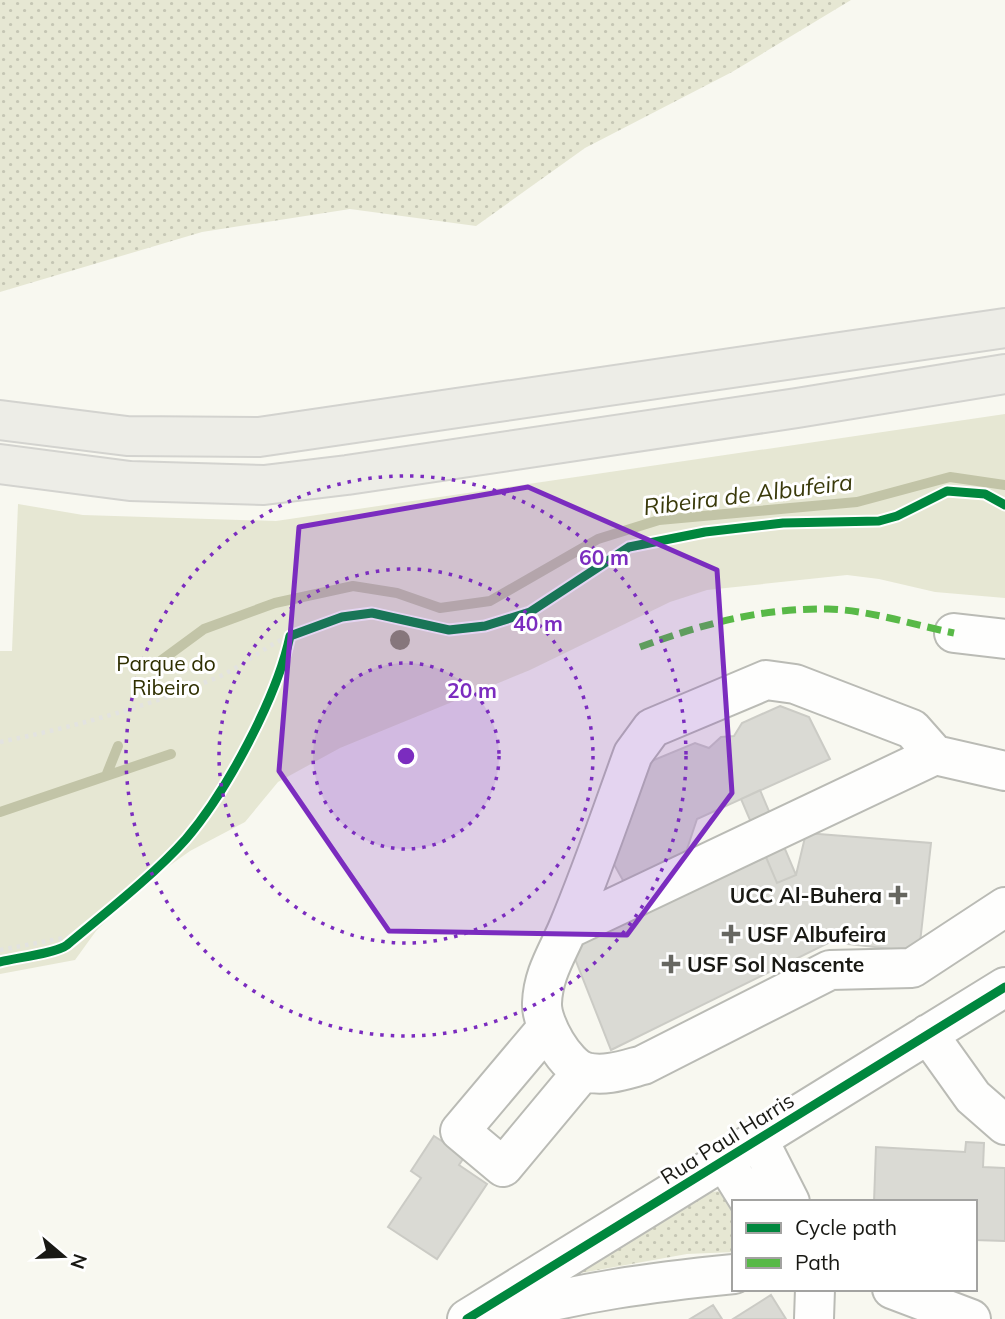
<svg xmlns="http://www.w3.org/2000/svg" width="1005" height="1319" font-family="Mulish,sans-serif">
	<style>
		.grass { fill: url(#grass-dots) }
		.green { fill: #e6e7d3 }
		.lines { fill: none; stroke-linecap: round; stroke-linejoin: round }
		.stream { stroke: #c2c4a7; stroke-width: 10 }
		.building { fill: #dadad4; stroke: #cbcbc5; stroke-width: 2 }
		.minor-casing { stroke: #babbb5; stroke-width: 42 }
		.major-casing { stroke: #d3d3cf; stroke-width: 42 }
		.path { stroke: #e3e3e0; stroke-width: 4.5; stroke-dasharray: 3.5 5; stroke-linecap: butt }
		.minor { stroke: #fefefd; stroke-width: 38 }
		.major { stroke: #edede7; stroke-width: 38 }
		.quiet { stroke: #58b947; stroke-width: 7; stroke-dasharray: 14 7; stroke-linecap: butt }
		.cycleway-casing { stroke: #fff; stroke-width: 13 }
		.cycleway { stroke: #00873e; stroke-width: 9 }
		.tree { fill: #89896c }
		.marked { fill: #7b2cbf; fill-opacity: 0.2; stroke: #7b2cbf; stroke-width: 5; stroke-linejoin: round }
		.ring { fill: none; stroke: #7b2cbf; stroke-width: 3.5; stroke-dasharray: 3.5 7 }
		.poi-dot { fill: #676761; stroke: #fff; stroke-width: 2.5 }
		.labels { text-anchor: middle; dominant-baseline: central; stroke-width: 6; stroke-linejoin: round; paint-order: stroke }
		.park-label { font-size: 21px; fill: #2f2f00; stroke: #fff }
		.poi-label { font-size: 21px; font-weight: bold; fill: #191914; stroke: #fff; text-anchor: start }
		.street-label { font-size: 21px; fill: #191914; stroke: #fff }
		.water-label { font-size: 23px; font-style: italic; fill: #3a3a0b; stroke: #fff }
		.centre { fill: #7b2cbf; stroke: #fff; stroke-width: 3.5 }
		.ring-label { font-size: 21px; text-anchor: middle; font-weight: bold; fill: #7b2cbf; stroke: #fff; stroke-width: 6; stroke-linejoin: round; paint-order: stroke }
	</style>
	<defs>
		<pattern id="grass-dots" width="8" height="8" patternUnits="userSpaceOnUse" patternTransform="scale(1.75)"><rect width="8" height="8" fill="#e6e7d3"/><path d="M2 2h.1M6 6h.1" fill="none" stroke="#c5c6b4" stroke-width="1.8" stroke-linecap="round"/></pattern>
	</defs>
	<rect width="100%" height="100%" fill="#f8f8f0"/>
	<path class="grass" d="M0,0H851L732,72L585,148L476,226L350,209L202,232L0,292Z
		M723,1191L734,1202V1252L687,1254L581,1273L585,1265L710,1192Z"/>
	<path class="green" d="M1005,414V598L935,592L879,579L847,575L707,590L670,602L530,670L340,748L278,782L245,822L190,851L138,888L96,931L75,960L0,974V651H12L18,504L83,515L276,521Z"/>
	<g class="lines">
		<path class="stream" d="M155,665L204,629L275,603L353,586L397,593L440,608L490,601L598,539L659,520L857,502L950,477L1005,485
			M106,776L118,746
			M0,812L171,754"/>
	</g>
	<path class="building" d="M780,706L809,717L830,759L697,819L686,852L625,884L611,859L649,762L695,743L709,748L721,737L734,736L742,723Z
		M760,790L796,875L777,883L741,799Z
		M806,833L931,843L919,952L830,942L611,1050L570,946L766,857L777,883L796,875Z
		M434,1136L465,1156L459,1165L487,1184L437,1259L388,1227L421,1178L411,1171Z
		M966,1142L984,1143L983,1167L1005,1168V1241L975,1240V1202H874L876,1147L965,1152Z
		M771,1295L786,1319H733Z
		M713,1305L722,1319H690Z"/>
	<g class="lines">
		<defs>
			<path id="minor" d="M954,633L1005,639
				M1005,771L935,755L912,729L795,684L766,680L652,728L633,754C612,812 592,871 568,928C557,954 543,974 542,1003C541,1023 565,1066 585,1072C605,1077 624,1070 643,1065L830,970L912,968L1005,907
				M568,929L935,755
				M546,1029L460,1131L503,1167L583,1071
				M928,1034L973,1097L1005,1125
				M758,1139L790,1202
				M724,1160L750,1202
				M892,1289L971,1319
				M499,1315C576,1292 654,1282 734,1274
				M467,1319L1005,987
				M814,1319L815,1289"/>
			<path id="major" d="M0,420L127,436L259,437L1005,328
				M0,464L130,481L264,485L347,475L797,408L1005,374"/>
		</defs>
		<use href="#minor" class="minor-casing"/>
		<use href="#major" class="major-casing"/>
		<path class="path" d="M0,742C74,727 146,707 216,678C242,667 263,647 290,636
			M0,950L74,936"/>
		<use href="#minor" class="minor"/>
		<use href="#major" class="major"/>
		<path class="quiet" d="M640,647C703,624 760,608 828,609C869,610 914,625 954,633"/>
		<defs>
			<path id="cycleway" d="M0,962C15,958 57,953 67,945C104,914 154,875 186,839C227,791 277,697 290,636L342,617L372,613L449,630L485,626L530,612L629,547L705,532L783,523L879,521L897,516L947,491L985,494L1005,505
				M467,1319L1005,987"/>
		</defs>
		<use href="#cycleway" class="cycleway-casing"/>
		<use href="#cycleway" class="cycleway"/>
	</g>
	<circle class="tree" cx="400" cy="640" r="10"/>
	<path class="marked" d="M528,487L717,570L732,793L627,935L389,931L279,771L299,527Z"/>
	<circle cx="406" cy="756" r="93" fill="#7b2cbf" fill-opacity=".12"/>
	<g class="ring">
		<circle cx="406" cy="756" r="93"/>
		<circle cx="406" cy="756" r="187"/>
		<circle cx="406" cy="756" r="280"/>
	</g>
	<g class="poi-dot">
		<path d="M894.5 884.5h7v7h7v7h-7v7h-7v-7h-7v-7h7z"/>
		<path d="M727.5 923.5h7v7h7v7h-7v7h-7v-7h-7v-7h7z"/>
		<path d="M667.5 953.5h7v7h7v7h-7v7h-7v-7h-7v-7h7z"/>
	</g>
	<g class="labels">
		<g class="park-label">
			<text x="166" y="663">Parque do<tspan x="166" dy="24">Ribeiro</tspan></text>
		</g>
		<g class="poi-label">
			<text x="882" y="895" text-anchor="end">UCC Al-Buhera</text>
			<text x="747" y="934">USF Albufeira</text>
			<text x="687" y="964">USF Sol Nascente</text>
		</g>
		<g class="street-label">
			<text transform="translate(727 1138) rotate(-32)">Rua Paul Harris</text>
		</g>
		<g class="water-label">
			<text transform="translate(748 494) rotate(-7)">Ribeira de Albufeira</text>
		</g>
	</g>
	<circle cx="406" cy="756" r="10" class="centre"/>
	<g class="ring-label">
		<text x="604" y="565">60 m</text>
		<text x="538" y="631">40 m</text>
		<text x="472" y="698">20 m</text>
	</g>
	<rect x="732" y="1200" width="245" height="91" fill="#ffffff" stroke="#a3a3a1" stroke-width="2"/>
	<rect x="746" y="1223" width="35" height="10" fill="#00873e" stroke="#a3a3a1" stroke-width="2"/>
	<text x="795" y="1235" font-size="21" fill="#191914">Cycle path</text>
	<rect x="746" y="1258" width="35" height="10" fill="#58b947" stroke="#a3a3a1" stroke-width="2"/>
	<text x="795" y="1270" font-size="21" fill="#191914">Path</text>
	<g transform="translate(63 1256) rotate(109)" stroke="#ffffff" stroke-width="5" paint-order="stroke">
	<path d="M0-5L12 26L0 18L-12 26Z" fill="#191914"/>
	<text y="-10" font-size="19" font-weight="bold" text-anchor="middle" fill="#191914">N</text>
	</g>
</svg>
